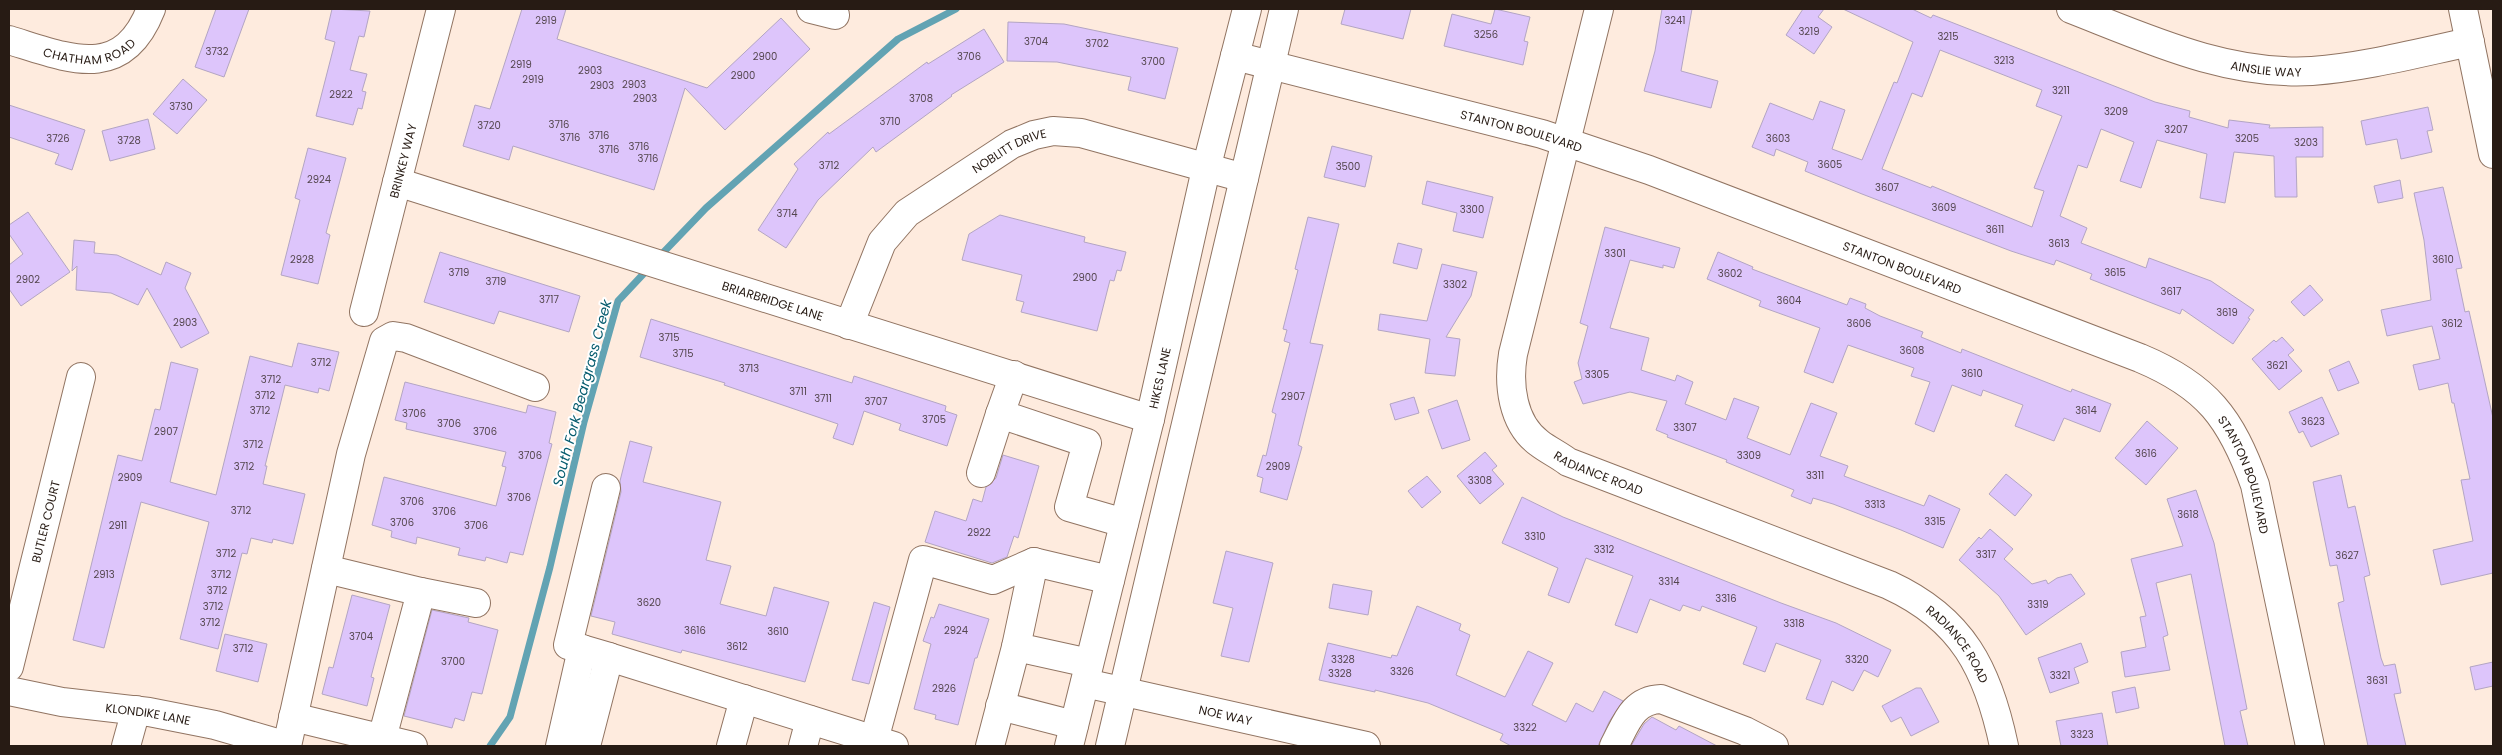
<svg xmlns="http://www.w3.org/2000/svg" width="2502" height="755" font-family="Poppins,sans-serif">
	<style>
		.lines { fill: none; stroke-linecap: round; stroke-linejoin: round }
		.stream { stroke: #62a3b3; stroke-width: 7 }
		.building { fill: #ddc5fb; stroke: #b3a5c3; fill-rule: evenodd }
		.minor-casing { stroke: #917462; stroke-width: 30 }
		.major-casing { stroke: #917462; stroke-width: 30 }
		.minor { stroke: #fff; stroke-width: 28 }
		.major { stroke: #fff; stroke-width: 28 }
		.labels { text-anchor: middle; dominant-baseline: central; stroke-width: 4; stroke-linejoin: round; paint-order: stroke }
		.number-label { font-size: 10px; fill: #54464e }
		.street-label { font-size: 12px; fill: #271b14; stroke: #fff }
		.water-label { font-size: 14px; font-style: italic; fill: #065c6e; stroke: #fff }
	</style>
	<rect width="100%" height="100%" fill="#feebde"/>
	<g class="lines">
		<path class="stream" d="M659,257L706,208L898,39L956,9
			M490,746L510,717L550,567L584,422L618,301L648,269"/>
	</g>
	<path class="building" d="M216,9H249L224,77L195,67Z
		M332,9L370,11L364,37L359,36L350,70L367,74L362,91L366,92L362,109L358,108L353,125L316,116L335,42L325,39Z
		M522,9H566L557,39L707,88L781,18L810,49L725,130L685,88L654,190L513,146L509,160L463,146L475,105L490,109Z
		M1345,9H1411L1403,39L1341,24Z
		M1495,9L1530,17L1524,41L1528,42L1523,65L1444,46L1452,14L1491,24Z
		M1662,9H1692L1681,71L1718,81L1711,108L1644,91L1655,51Z
		M1803,9H1824L1818,17L1832,27L1814,54L1786,35Z
		M1843,9H1912L1931,18L1933,15L2155,102L2190,111L2189,117L2228,128L2229,120L2270,125L2269,128L2323,127V157H2296L2297,197H2275L2274,156L2234,152L2225,203L2200,198L2207,154L2157,140L2141,188L2120,181L2134,142L2101,129L2087,168L2078,165L2060,216L2087,228L2081,243L2146,268L2149,258L2211,281L2254,310L2248,318L2250,319L2233,344L2182,309L2180,314L2090,279L2092,274L2056,260L2054,265L2011,251L1862,194L1805,171L1808,162L1776,149L1774,156L1752,147L1770,103L1813,120L1820,101L1845,110L1832,149L1862,160L1894,82L1897,83L1913,42ZM1940,50L2042,90L2036,106L2062,116L2034,188L2044,191L2032,227L1932,186L1931,188L1882,169L1912,93L1922,97Z
		M1008,22L1064,24L1178,48L1165,99L1128,90L1131,77L1057,62L1007,61Z
		M984,29L1004,62L951,95L952,96L876,152L873,147L818,200L786,248L758,230L798,169L794,164L828,132L829,134L927,62L928,64Z
		M183,79L207,100L177,134L153,114Z
		M9,105L85,130L72,170L55,164L59,154L9,137Z
		M2428,107L2433,130L2427,131L2432,152L2401,159L2397,139L2366,145L2361,121Z
		M148,119L155,149L110,161L102,131Z
		M1332,146L1372,156L1365,187L1324,177Z
		M308,148L346,158L326,233L330,235L318,284L281,275L300,200L295,198Z
		M2400,180L2403,198L2378,203L2374,186Z
		M1427,181L1493,197L1483,238L1453,231L1457,213L1422,204Z
		M2443,187L2462,268L2456,269L2465,312L2469,311L2493,418V573L2441,585L2433,550L2473,541L2461,480L2470,479L2454,403H2452L2448,383L2419,390L2413,365L2440,359L2432,326L2387,336L2381,310L2431,300L2424,240L2414,193Z
		M28,212L70,272L21,306L9,289V265L23,254L9,234V225Z
		M1000,215L1085,237L1084,242L1126,252L1121,271L1117,270L1114,281L1110,280L1097,331L1021,312L1024,302L1016,300L1022,275L962,260L969,234Z
		M1308,217L1339,224L1310,343L1323,345L1298,445L1302,447L1287,500L1260,492L1263,478L1257,476L1263,455L1266,456L1276,414L1272,412L1290,343L1284,341L1287,330L1283,329L1298,270L1295,269Z
		M1605,227L1680,248L1674,268L1663,265V268L1630,260L1610,328L1649,338L1641,370L1675,381L1677,375L1693,382L1685,404L1726,420L1734,398L1759,407L1747,438L1790,455L1811,403L1837,413L1820,456L1848,466L1844,476L1924,506L1929,495L1960,509L1943,548L1901,530L1833,504L1813,498L1811,504L1791,496L1794,490L1726,462L1727,460L1667,437L1668,435L1656,430L1667,401L1630,392L1583,404L1574,382L1582,379L1578,363L1588,326L1580,323Z
		M74,240L95,242L94,253L117,255L161,275L166,262L191,273L185,288L209,333L181,348L147,288L138,305L111,293L76,290L77,266L72,271Z
		M1398,243L1422,249L1417,269L1393,263Z
		M440,252L580,296L569,332L499,311L494,324L424,302Z
		M1718,252L1753,267L1752,269L1847,305L1850,298L1866,304L1865,308L1880,316L1923,332L1921,337L1961,353L1962,349L2071,392L2072,389L2111,404L2100,432L2064,418L2054,441L2015,426L2023,405L1983,390L1981,396L1952,385L1934,432L1915,424L1930,382L1911,376L1914,368L1848,345L1833,383L1804,372L1820,328L1759,306L1761,301L1707,279Z
		M1442,264L1477,272L1471,296L1446,337L1460,339L1455,376L1425,373L1430,339L1378,330L1380,314L1427,321Z
		M2310,285L2323,300L2304,316L2291,302Z
		M651,319L852,383L854,376L946,406L945,411L957,415L947,446L899,430L901,424L864,411L853,445L833,438L838,424L724,385L725,383L640,357Z
		M2282,337L2294,350L2288,355L2302,371L2279,390L2252,359L2274,340L2276,342Z
		M298,343L339,352L329,391L319,388L318,393L285,385L265,466H267L263,484L305,494L293,544L273,539L272,543L251,538L247,554L242,553L218,649L180,639L209,522L141,502L104,648L73,640L118,455L142,461L155,409L160,410L171,362L198,369L170,482L216,495L250,356L292,367Z
		M2349,361L2359,383L2338,391L2329,370Z
		M405,382L526,413L528,405L556,412L549,443L552,444L523,555L510,552L507,563L486,557L485,561L458,555L460,548L417,537L416,544L391,537L392,531L372,525L384,477L496,506L506,467L502,466L506,452L406,429L407,423L395,420Z
		M1414,397L1419,413L1395,420L1390,404Z
		M2322,397L2339,434L2311,447L2303,431L2299,433L2289,412Z
		M1457,400L1470,440L1442,449L1428,410Z
		M2147,421L2178,448L2146,485L2115,458Z
		M630,441L652,447L643,482L721,502L706,560L731,566L720,604L766,616L774,587L829,602L805,682L682,650L681,653L612,634L615,622L591,616L621,492L620,481Z
		M1485,452L1497,466L1492,470L1504,484L1480,504L1457,476Z
		M1003,455L1039,466L1018,538L1014,536L1007,557L992,563L925,542L935,511L966,521L973,499L982,502L986,487L996,478Z
		M2006,474L2032,495L2015,516L1989,494Z
		M2341,475L2348,508L2355,506L2370,575L2364,577L2381,658L2384,666L2395,664L2401,693L2394,694L2406,746H2368L2338,603L2344,601L2337,565L2330,566L2313,482Z
		M1427,476L1441,492L1422,508L1408,491Z
		M2196,490L2214,543L2224,593L2247,709L2240,711L2248,746H2225L2191,574L2156,583L2168,635L2163,637L2170,670L2125,677L2121,652L2146,647L2140,617L2146,616L2131,559L2183,546L2167,499Z
		M1522,497L1563,517L1781,603L1836,623L1891,650L1878,677L1864,670L1853,691L1832,681L1823,705L1806,699L1821,660L1776,643L1765,672L1743,664L1757,627L1702,606L1700,611L1683,605L1680,611L1650,599L1637,633L1615,625L1633,576L1586,558L1569,603L1548,595L1558,568L1502,543Z
		M1990,529L2013,549L2004,559L2032,584L2046,580L2048,584L2057,578L2071,574L2085,594L2026,635L1999,596L1959,560L1979,537L1981,539Z
		M1226,551L1273,563L1249,662L1221,656L1233,608L1213,603Z
		M1333,584L1372,591L1368,615L1329,608Z
		M352,595L390,605L371,677L374,678L367,706L322,694L329,667L333,668Z
		M874,602L890,607L869,684L852,680Z
		M939,604L989,619L977,658H975L958,725L935,719L936,715L914,709L931,644L923,641L931,617L934,618Z
		M1417,606L1461,624L1459,630L1470,635L1456,675L1505,697L1528,651L1553,663L1532,705L1566,722L1576,703L1593,712L1604,691L1623,701L1609,722L1598,746H1511L1500,740L1503,734L1428,703L1375,690V692L1319,680L1328,643L1391,658L1392,655L1397,656Z
		M432,610L469,618L468,622L498,630L482,694L472,692L464,721L455,718L452,728L404,716Z
		M225,634L267,644L258,682L216,671Z
		M2081,643L2088,662L2074,668L2079,683L2050,693L2038,658Z
		M2493,662V686L2475,690L2470,667Z
		M2135,687L2139,708L2116,713L2112,692Z
		M1916,688H1921L1939,722L1911,736L1901,717L1891,722L1882,706Z
		M2102,713L2108,746H2061L2056,721Z
		M1652,717L1676,730L1679,726L1717,746H1631L1644,724Z"/>
	<g class="lines">
		<defs>
			<g id="minor">
				<path d="M811,9L835,15"/>
				<path id="s1" d="M1599,9L1513,354C1508,384 1512,423 1539,443C1548,450 1559,455 1568,462L1889,585C1963,619 1988,670 2004,746"/>
				<path id="s2" d="M2071,9C2148,39 2227,76 2312,71C2365,67 2418,53 2470,42"/>
				<path d="M2463,9L2493,154"/>
				<path id="s3" d="M9,40C68,58 122,83 151,9"/>
				<path id="s4" d="M1235,56L1542,134L1649,170L2140,358C2207,386 2231,418 2255,485L2310,746"/>
				<path id="s5" d="M397,182L1150,419"/>
				<path id="s6" d="M364,312L441,9"/>
				<path id="s7" d="M849,325L882,242L907,213L1012,144L1034,135L1053,131L1081,133L1244,178"/>
				<path d="M1014,375L1000,414L1087,443L1069,507L1124,523"/>
				<path d="M981,473L1000,414"/>
				<path d="M606,488L568,645L609,657"/>
				<path d="M326,569L421,592L380,746"/>
				<path d="M421,592L476,603"/>
				<path d="M1016,647L1089,663"/>
				<path id="s8" d="M9,667L81,377"/>
				<path id="s9" d="M1085,683L1366,746"/>
				<path id="s10" d="M9,691L62,702L149,712L215,725L287,746"/>
				<path d="M1000,706L1074,725"/>
				<path d="M293,717L413,746"/>
				<path d="M874,740L923,560L993,580L1034,562L1110,580"/>
				<path d="M126,746L136,710"/>
				<path d="M287,746L351,454L384,341L393,336L406,338L535,387"/>
				<path d="M560,746L582,649"/>
				<path d="M586,746L609,657L894,746"/>
				<path d="M731,746L744,699"/>
				<path d="M803,746L810,720"/>
				<path d="M990,746L1016,647L1034,562"/>
				<path d="M1614,746C1626,724 1632,700 1661,699L1745,731L1774,746"/>
			</g>
			<g id="major">
				<path id="s11" d="M1069,746L1150,419L1206,169L1247,9"/>
				<path d="M1110,746L1284,9"/>
			</g>
		</defs>
		<use href="#minor" class="minor-casing"/>
		<use href="#major" class="major-casing"/>
		<use href="#minor" class="minor"/>
		<use href="#major" class="major"/>
	</g>
	<g class="labels">
		<g class="number-label">
			<text x="546" y="20">2919</text>
			<text x="1675" y="20">3241</text>
			<text x="1809" y="31">3219</text>
			<text x="1486" y="34">3256</text>
			<text x="1948" y="36">3215</text>
			<text x="1036" y="41">3704</text>
			<text x="1097" y="43">3702</text>
			<text x="217" y="51">3732</text>
			<text x="765" y="56">2900</text>
			<text x="969" y="56">3706</text>
			<text x="2004" y="60">3213</text>
			<text x="1153" y="61">3700</text>
			<text x="521" y="64">2919</text>
			<text x="590" y="70">2903</text>
			<text x="743" y="75">2900</text>
			<text x="533" y="79">2919</text>
			<text x="634" y="84">2903</text>
			<text x="602" y="85">2903</text>
			<text x="2061" y="90">3211</text>
			<text x="341" y="94">2922</text>
			<text x="645" y="98">2903</text>
			<text x="921" y="98">3708</text>
			<text x="181" y="106">3730</text>
			<text x="2116" y="111">3209</text>
			<text x="890" y="121">3710</text>
			<text x="559" y="124">3716</text>
			<text x="489" y="125">3720</text>
			<text x="2176" y="129">3207</text>
			<text x="599" y="135">3716</text>
			<text x="570" y="137">3716</text>
			<text x="58" y="138">3726</text>
			<text x="1778" y="138">3603</text>
			<text x="2247" y="138">3205</text>
			<text x="129" y="140">3728</text>
			<text x="2306" y="142">3203</text>
			<text x="639" y="146">3716</text>
			<text x="609" y="149">3716</text>
			<text x="648" y="158">3716</text>
			<text x="1830" y="164">3605</text>
			<text x="829" y="165">3712</text>
			<text x="1348" y="166">3500</text>
			<text x="319" y="179">2924</text>
			<text x="1887" y="187">3607</text>
			<text x="1944" y="207">3609</text>
			<text x="1472" y="209">3300</text>
			<text x="787" y="213">3714</text>
			<text x="1995" y="229">3611</text>
			<text x="2059" y="243">3613</text>
			<text x="1615" y="253">3301</text>
			<text x="302" y="259">2928</text>
			<text x="2443" y="259">3610</text>
			<text x="459" y="272">3719</text>
			<text x="2115" y="272">3615</text>
			<text x="1730" y="273">3602</text>
			<text x="1085" y="277">2900</text>
			<text x="28" y="279">2902</text>
			<text x="496" y="281">3719</text>
			<text x="1455" y="284">3302</text>
			<text x="2171" y="291">3617</text>
			<text x="549" y="299">3717</text>
			<text x="1789" y="300">3604</text>
			<text x="2227" y="312">3619</text>
			<text x="185" y="322">2903</text>
			<text x="1859" y="323">3606</text>
			<text x="2452" y="323">3612</text>
			<text x="669" y="337">3715</text>
			<text x="1912" y="350">3608</text>
			<text x="683" y="353">3715</text>
			<text x="321" y="362">3712</text>
			<text x="2277" y="365">3621</text>
			<text x="749" y="368">3713</text>
			<text x="1972" y="373">3610</text>
			<text x="1597" y="374">3305</text>
			<text x="271" y="379">3712</text>
			<text x="798" y="391">3711</text>
			<text x="265" y="395">3712</text>
			<text x="1293" y="396">2907</text>
			<text x="823" y="398">3711</text>
			<text x="876" y="401">3707</text>
			<text x="260" y="410">3712</text>
			<text x="2086" y="410">3614</text>
			<text x="414" y="413">3706</text>
			<text x="934" y="419">3705</text>
			<text x="2313" y="421">3623</text>
			<text x="449" y="423">3706</text>
			<text x="1685" y="427">3307</text>
			<text x="166" y="431">2907</text>
			<text x="485" y="431">3706</text>
			<text x="253" y="444">3712</text>
			<text x="2146" y="453">3616</text>
			<text x="530" y="455">3706</text>
			<text x="1749" y="455">3309</text>
			<text x="244" y="466">3712</text>
			<text x="1278" y="466">2909</text>
			<text x="1815" y="475">3311</text>
			<text x="130" y="477">2909</text>
			<text x="1480" y="480">3308</text>
			<text x="519" y="497">3706</text>
			<text x="412" y="501">3706</text>
			<text x="1875" y="504">3313</text>
			<text x="241" y="510">3712</text>
			<text x="444" y="511">3706</text>
			<text x="2188" y="514">3618</text>
			<text x="1935" y="521">3315</text>
			<text x="402" y="522">3706</text>
			<text x="118" y="525">2911</text>
			<text x="476" y="525">3706</text>
			<text x="979" y="532">2922</text>
			<text x="1535" y="536">3310</text>
			<text x="1604" y="549">3312</text>
			<text x="226" y="553">3712</text>
			<text x="1986" y="554">3317</text>
			<text x="2347" y="555">3627</text>
			<text x="104" y="574">2913</text>
			<text x="221" y="574">3712</text>
			<text x="1669" y="581">3314</text>
			<text x="217" y="590">3712</text>
			<text x="1726" y="598">3316</text>
			<text x="649" y="602">3620</text>
			<text x="2038" y="604">3319</text>
			<text x="213" y="606">3712</text>
			<text x="210" y="622">3712</text>
			<text x="1794" y="623">3318</text>
			<text x="695" y="630">3616</text>
			<text x="956" y="630">2924</text>
			<text x="778" y="631">3610</text>
			<text x="361" y="636">3704</text>
			<text x="737" y="646">3612</text>
			<text x="243" y="648">3712</text>
			<text x="1343" y="659">3328</text>
			<text x="1857" y="659">3320</text>
			<text x="453" y="661">3700</text>
			<text x="1402" y="671">3326</text>
			<text x="1340" y="673">3328</text>
			<text x="2060" y="675">3321</text>
			<text x="2377" y="680">3631</text>
			<text x="944" y="688">2926</text>
			<text x="1525" y="727">3322</text>
			<text x="2082" y="734">3323</text>
		</g>
		<g class="street-label">
			<text stroke="none"><textPath href="#s3" startOffset="84">CHATHAM ROAD</textPath></text>
			<text stroke="none"><textPath href="#s2" startOffset="205">AINSLIE WAY</textPath></text>
			<text stroke="none"><textPath href="#s4" startOffset="296">STANTON BOULEVARD</textPath></text>
			<text stroke="none"><textPath href="#s7" startOffset="248">NOBLITT DRIVE</textPath></text>
			<text stroke="none"><textPath href="#s6" startOffset="156">BRINKEY WAY</textPath></text>
			<text stroke="none"><textPath href="#s4" startOffset="701">STANTON BOULEVARD</textPath></text>
			<text stroke="none"><textPath href="#s5" startOffset="394">BRIARBRIDGE LANE</textPath></text>
			<text stroke="none"><textPath href="#s11" startOffset="379">HIKES LANE</textPath></text>
			<text stroke="none"><textPath href="#s1" startOffset="520">RADIANCE ROAD</textPath></text>
			<text stroke="none"><textPath href="#s4" startOffset="1120">STANTON BOULEVARD</textPath></text>
			<text stroke="none"><textPath href="#s8" startOffset="150">BUTLER COURT</textPath></text>
			<text stroke="none"><textPath href="#s1" startOffset="924">RADIANCE ROAD</textPath></text>
			<text stroke="none"><textPath href="#s10" startOffset="141">KLONDIKE LANE</textPath></text>
			<text stroke="none"><textPath href="#s9" startOffset="144">NOE WAY</textPath></text>
		</g>
		<g class="water-label">
			<text transform="translate(582 393) rotate(-75)">South Fork Beargrass Creek</text>
		</g>
	</g>
	<rect width="2502" height="755" fill="none" stroke="#271b14" stroke-width="20"/>
</svg>
